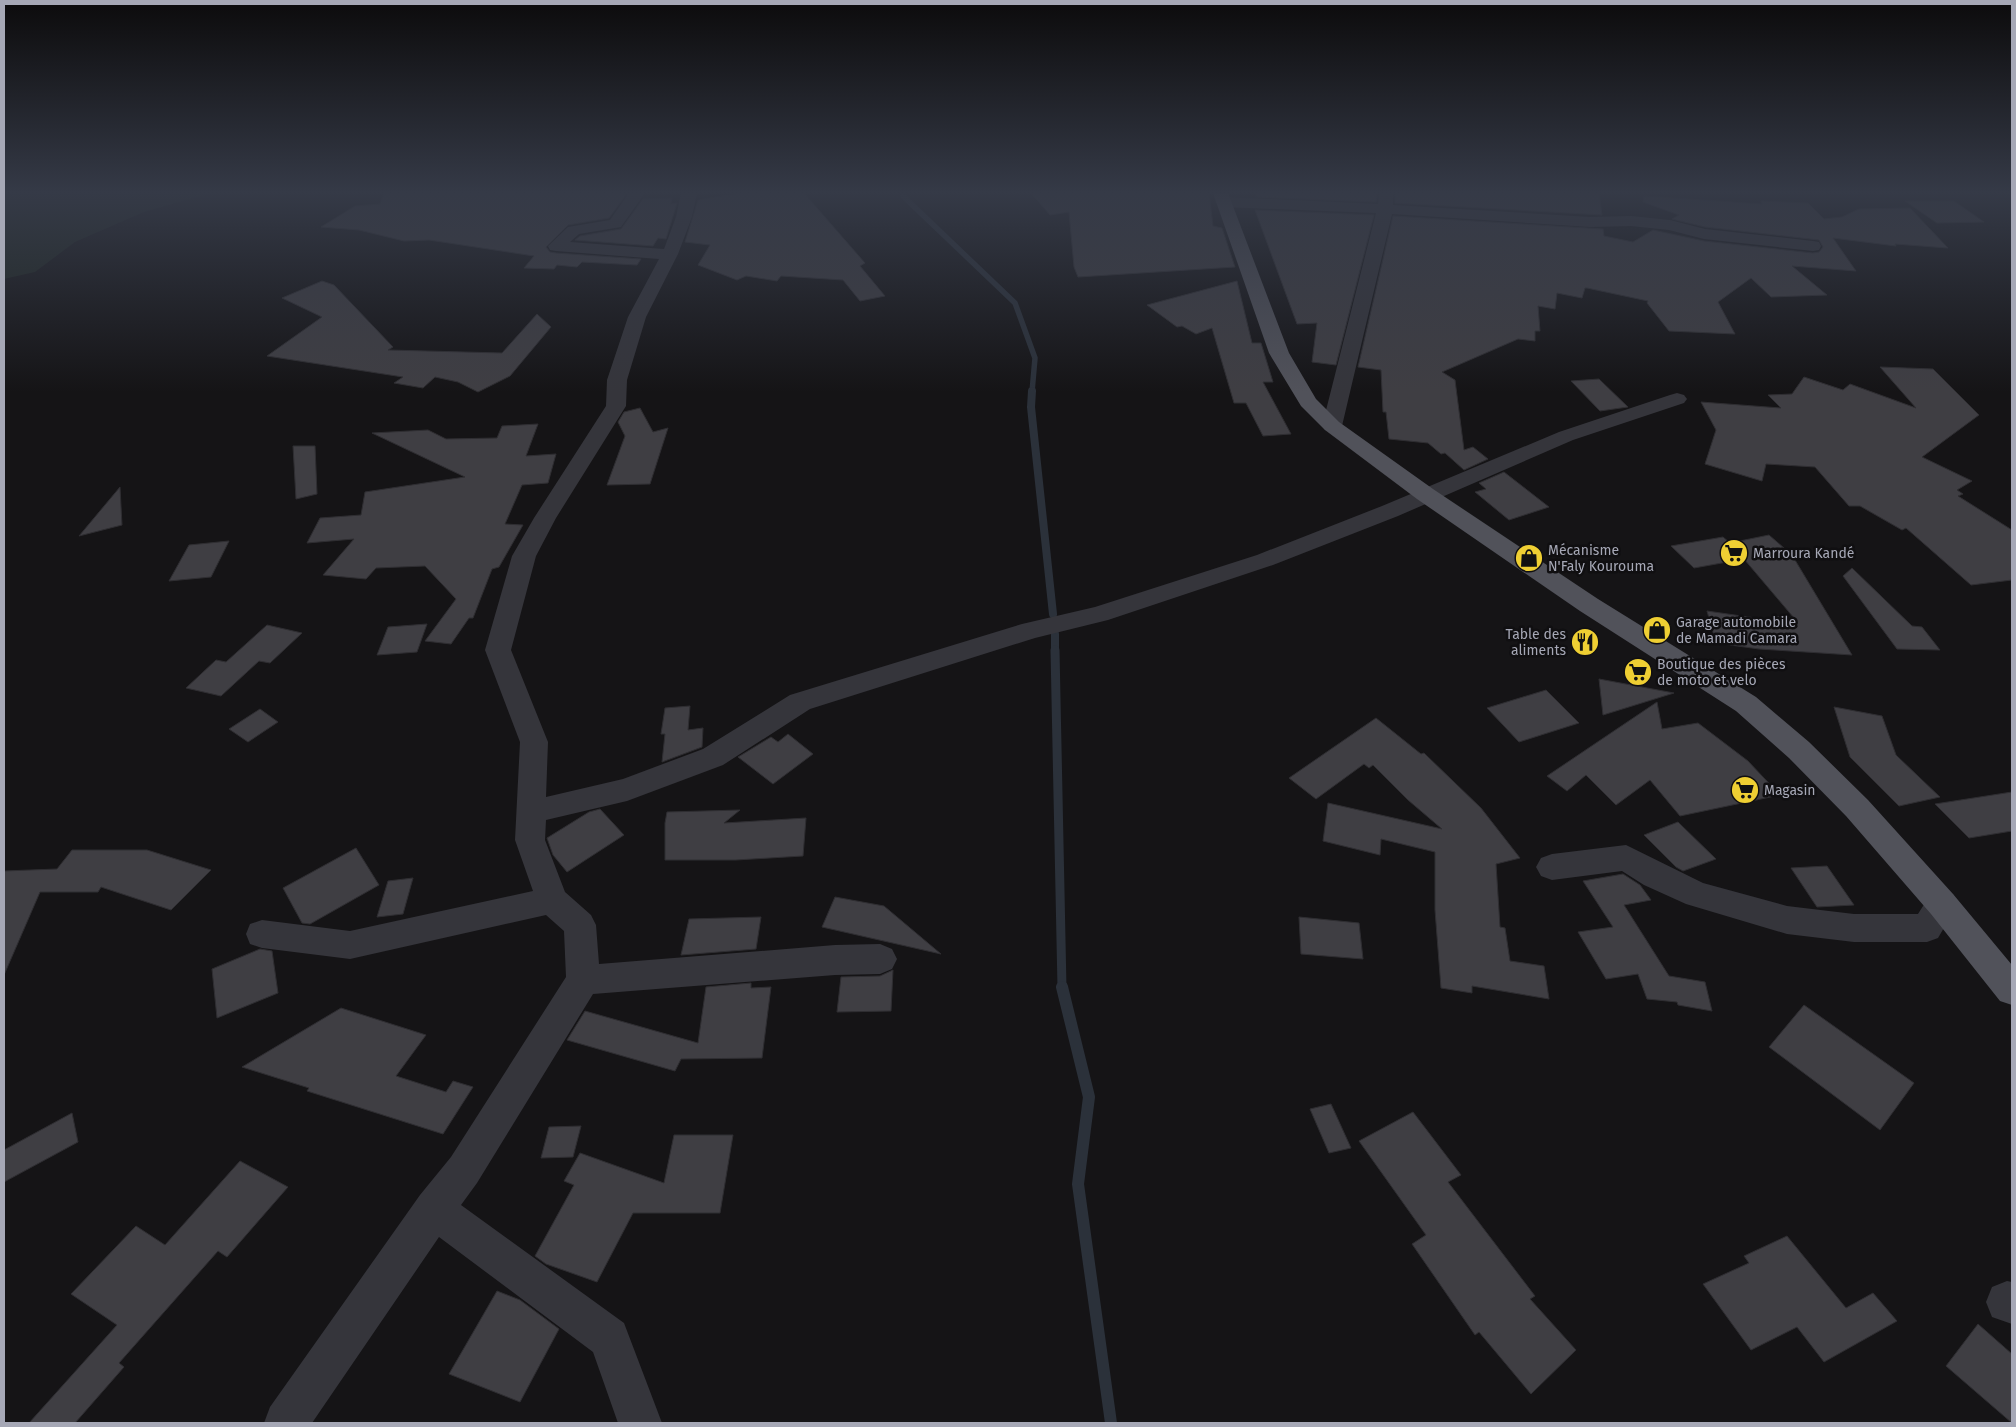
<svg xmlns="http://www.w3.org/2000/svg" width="2016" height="1427" font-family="'Fira Sans',sans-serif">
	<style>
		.green { fill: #1e2620 }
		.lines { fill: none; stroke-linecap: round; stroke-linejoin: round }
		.stream-far3 { stroke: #2b313a; stroke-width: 5.5 }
		.stream-far2 { stroke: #2b313a; stroke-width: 8 }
		.stream-far1 { stroke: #2b313a; stroke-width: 9 }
		.stream { stroke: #2b313a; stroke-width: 12 }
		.building { fill: #3f3e43; stroke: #2f2e32 }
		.minor { fill: #35353b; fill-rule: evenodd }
		.major { fill: #51525a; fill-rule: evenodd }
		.labels { text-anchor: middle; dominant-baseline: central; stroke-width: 5; stroke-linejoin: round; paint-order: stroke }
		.poi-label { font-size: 14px; fill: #a6a8b6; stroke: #100f11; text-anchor: start }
	</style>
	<rect width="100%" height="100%" fill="#151416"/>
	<path class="green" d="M4,193H211L144,212L75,242L35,272L4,279Z"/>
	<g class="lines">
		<path class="stream-far3" d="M903,196L1015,303L1035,358L1032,392"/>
		<path class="stream-far2" d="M1032,391L1031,407L1053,614
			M1055,634V651"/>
		<path class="stream-far1" d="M1055,650L1062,988"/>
		<path class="stream" d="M1062,987L1089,1097L1078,1184L1111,1423"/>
	</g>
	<path class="building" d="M384,193H624L625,196L609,218L568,225L546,247L550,252L556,253L641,259L637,265L582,262L577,267L557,265L554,269L524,268L534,256L429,240L404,241L359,230L321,227L355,206L380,204Z
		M740,193H804L865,263L860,266L885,296L860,301L843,280L781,276L777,281L746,276L737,280L698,265L710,245L685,242L698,200Z
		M1031,193H1209L1213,226L1222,228L1235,267L1078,277L1074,267L1069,212L1050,215Z
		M1256,193H1377L1376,202L1256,197Z
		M1395,193H1599L1602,215L1395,203Z
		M1644,196L1762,204L1761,201L1808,203L1824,219L1842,217L1859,209L1910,208L1948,248L1895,244L1896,246L1833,238L1856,271L1792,266L1827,295L1771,297L1751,278L1718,302L1735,334L1669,331L1647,303L1648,301L1587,288H1585L1582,298L1557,293L1555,309L1538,306L1540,331H1535V341L1518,339L1442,372L1455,380L1464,450L1473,447L1488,459L1464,470L1445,453L1441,454L1428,443L1389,439L1386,412H1383L1381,370L1358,367L1393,216L1603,229L1604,236L1633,242L1653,230L1704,241L1813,253L1819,252L1823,247L1819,240L1705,227L1672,219L1679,215L1643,202Z
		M672,198L671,204L677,203L666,239L658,238L653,246L575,240L580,236L621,229L643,199Z
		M1905,201H1954L1984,222L1937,223Z
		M1255,210L1374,215L1336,365L1312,362L1317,323L1297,324Z
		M322,281L334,285L393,347L388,350L502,353L537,314L551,327L510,376L478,392L458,382L435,377L423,388L394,383L403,377L267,356L322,317L282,298Z
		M1237,281L1252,343H1261L1273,382H1263L1291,434L1263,436L1246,403H1234L1212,328L1196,334L1182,326L1177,327L1147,305Z
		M1880,367L1933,369L1979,415L1922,457L1972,481L1957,490L1963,494L1958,496L2012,530V580L1971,585L1906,528L1902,530L1860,506H1849L1815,467L1766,464L1762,481L1705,464L1716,430L1701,402L1781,408L1768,395L1792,394L1804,377L1843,390L1850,384L1916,408Z
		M1599,379L1628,407L1600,411L1571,381Z
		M640,408L653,432L668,428L650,484L607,485L625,436L618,422L624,412Z
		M538,424L526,456L556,454L548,483L522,485L505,524L523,525L499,567L492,569L473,618H469L451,644L425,641L456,599L425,566L376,568L366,579L323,575L354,539L307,543L320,518L361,515L365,492L465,477L372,433L428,430L446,439L497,438L502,426Z
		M293,446H315L317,494L296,499Z
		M1504,472L1549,507L1509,520L1475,492L1486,489L1479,483Z
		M120,487L122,525L79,536Z
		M1769,535L1792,555L1852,655L1759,649L1716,643L1707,611L1776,621L1773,616L1794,618L1744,559L1694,568L1671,546L1723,537L1730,543Z
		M229,541L211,577L169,581L189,545Z
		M1852,568L1912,626L1922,627L1940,650L1897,649L1843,576Z
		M427,624L417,652L377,655L388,627Z
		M267,625L302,633L270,663L259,661L221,696L186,688L216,660L226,662Z
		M1599,679L1674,693L1603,715Z
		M1546,690L1579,723L1519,742L1487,708Z
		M1657,702L1662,729L1698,723L1748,761L1780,795L1680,816L1650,780L1616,805L1586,775L1567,791L1547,776Z
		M690,706L688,730L703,728L702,747L662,762L665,734H661L665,708Z
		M1834,707L1882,716L1896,755L1940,797L1899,806L1850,757Z
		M260,709L278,722L248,742L229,729Z
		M1376,718L1421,754L1424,753L1481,808L1520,858L1496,864L1500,927L1505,928L1510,961L1544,966L1549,999L1472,986V993L1441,988L1435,910V852L1381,839L1380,855L1323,841L1328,803L1442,829L1408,800L1373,765L1369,768L1364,764L1316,799L1289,778Z
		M788,734L813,754L773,784L738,757L771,737L778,742Z
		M2012,792V831L1969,838L1935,804Z
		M600,809L624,835L567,872L553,855L547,838L589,812Z
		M740,810L724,823L806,818L803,856L736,860H665V823L667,812Z
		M1678,822L1716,859L1683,871L1676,867L1644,835Z
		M356,848L379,885L310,924L302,923L283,888Z
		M72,850H147L211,870L171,910L101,887L98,892H40L4,975V871L57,869Z
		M1827,866L1854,905L1817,907L1791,868Z
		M1623,874L1640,885L1651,900L1624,905L1669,976L1705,982L1712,1011L1678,1005L1677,1002L1647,999L1638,974L1606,979L1578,932L1613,927L1583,881Z
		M413,878L403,914L377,917L388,881Z
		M835,897L884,906L941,954L822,927Z
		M761,917L756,949L681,955L689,919Z
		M1299,917L1359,923L1363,959L1301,954Z
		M260,949L272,951L278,993L217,1018L212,969Z
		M893,970L891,1011L837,1012L841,977L880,976Z
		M751,983V988L771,987L762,1058L681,1059L675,1071L567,1040L585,1011L698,1043L706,987Z
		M1804,1005L1914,1083L1880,1130L1769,1047Z
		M341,1008L426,1035L396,1076L446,1092L453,1081L473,1087L443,1134L307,1091L309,1088L242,1067Z
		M1331,1104L1351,1148L1329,1153L1310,1109Z
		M1413,1112L1461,1175L1448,1182L1535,1296L1530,1299L1576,1350L1531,1394L1479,1332L1475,1335L1412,1244L1426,1235L1359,1141Z
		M72,1113L78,1142L4,1182V1150Z
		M581,1126L573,1157L541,1158L549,1127Z
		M674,1135H733L720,1213H633L597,1282L546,1264L535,1256L574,1185L564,1181L580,1153L664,1183Z
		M240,1161L288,1187L227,1257L218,1251L119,1363L124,1367L75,1423H29L117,1325L71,1294L136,1226L165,1245Z
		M1787,1236L1846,1308L1873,1293L1897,1321L1824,1362L1797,1327L1751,1350L1703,1284L1749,1263L1744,1256Z
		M497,1291L520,1300L559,1329L520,1402L449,1374Z
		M1978,1324L2012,1354V1423L1946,1366Z"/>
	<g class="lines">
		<path class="minor" d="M629,193H645L621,227L579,234L570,242L664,249L676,217L681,193H697L692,217L678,254L646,317L627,380L626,406L556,518L536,556L511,650L548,742L546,797L623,779L703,749L790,695L1022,624L1095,607L1257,555L1382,506L1559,432L1670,395L1677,393L1684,395L1687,399L1684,403L1573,440L1398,516L1273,565L1108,620L1035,638L810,709L723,765L627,801L546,820L545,840L565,892L591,915L596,925L599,964L835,945L880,944L892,949L897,959L892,969L880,974L835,975L593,994L477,1183L461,1205L624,1323L662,1423H618L593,1352L439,1237L312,1423H264L270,1407L420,1195L451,1157L566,977L564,931L546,915L350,959L262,948L250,944L246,934L250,924L262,920L350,931L533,891L515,840L520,742L485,650L512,556L534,518L606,406L607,380L628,317L659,259L556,251L550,250L548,246L568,227L610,220Z
			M1379,193H1393V205L1590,217L1631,216L1670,220L1705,229L1813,241L1819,242L1821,246L1819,250L1813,251L1704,239L1669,230L1631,226L1590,227L1392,214L1342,426L1339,430L1332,432L1325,430L1322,426L1376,213L1223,207L1215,202L1223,197L1378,204Z
			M1626,845L1703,883L1787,906L1854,914H1918C1929,897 1932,887 1953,894L1958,904L1938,938L1927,942H1854L1787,934L1686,904L1644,885L1622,871L1552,880L1541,876L1536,867L1541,858L1552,854Z
			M2007,1281L2012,1282V1324L1992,1317L1986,1302L1992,1287Z"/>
		<path class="major" d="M1213,193H1228L1289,353L1316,399L1339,422L1433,489L1598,599L1756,697L1809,742L1868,800L1953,894L2012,965V1005L2000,1001L1931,914L1846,816L1789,758L1736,711L1580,611L1417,499L1325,430L1301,406L1269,353Z"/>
	</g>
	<linearGradient id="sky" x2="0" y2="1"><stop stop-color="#0c0b0c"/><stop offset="0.49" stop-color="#353a47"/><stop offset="1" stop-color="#353a47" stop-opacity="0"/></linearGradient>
	<rect width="2016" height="392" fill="url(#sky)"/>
	<defs>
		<symbol id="supermarket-disc" viewBox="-11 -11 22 22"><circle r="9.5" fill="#efcf33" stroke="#100f11"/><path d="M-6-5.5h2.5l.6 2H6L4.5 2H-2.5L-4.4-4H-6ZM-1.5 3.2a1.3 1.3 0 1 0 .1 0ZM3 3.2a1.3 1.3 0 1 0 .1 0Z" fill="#111"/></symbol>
		<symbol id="shop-disc" viewBox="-11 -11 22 22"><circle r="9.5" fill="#efcf33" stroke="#100f11"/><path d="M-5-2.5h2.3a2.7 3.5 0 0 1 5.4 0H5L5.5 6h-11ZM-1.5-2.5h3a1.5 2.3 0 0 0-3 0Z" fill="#111"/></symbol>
		<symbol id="restaurant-disc" viewBox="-11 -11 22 22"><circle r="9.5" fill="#efcf33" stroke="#100f11"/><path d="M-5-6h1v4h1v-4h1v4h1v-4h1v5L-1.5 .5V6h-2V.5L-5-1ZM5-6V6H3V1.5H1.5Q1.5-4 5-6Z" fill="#111"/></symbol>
	</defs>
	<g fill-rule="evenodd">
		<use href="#supermarket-disc" x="1718" y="537" width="32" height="32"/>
		<use href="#shop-disc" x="1513" y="542" width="32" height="32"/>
		<use href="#shop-disc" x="1641" y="614" width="32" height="32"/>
		<use href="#restaurant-disc" x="1569" y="626" width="32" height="32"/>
		<use href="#supermarket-disc" x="1622" y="656" width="32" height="32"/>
		<use href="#supermarket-disc" x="1729" y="774" width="32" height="32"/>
	</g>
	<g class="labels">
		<g class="poi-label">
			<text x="1548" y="550">Mécanisme<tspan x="1548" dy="16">N'Faly Kourouma</tspan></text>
			<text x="1753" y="553">Marroura Kandé</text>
			<text x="1676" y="622">Garage automobile<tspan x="1676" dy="16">de Mamadi Camara</tspan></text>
			<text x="1566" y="634" text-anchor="end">Table des<tspan x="1566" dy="16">aliments</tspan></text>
			<text x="1657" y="664">Boutique des pièces<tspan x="1657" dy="16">de moto et velo</tspan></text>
			<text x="1764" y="790">Magasin</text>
		</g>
	</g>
	<rect width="2016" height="1427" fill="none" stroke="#a6a8b6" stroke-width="10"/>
</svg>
